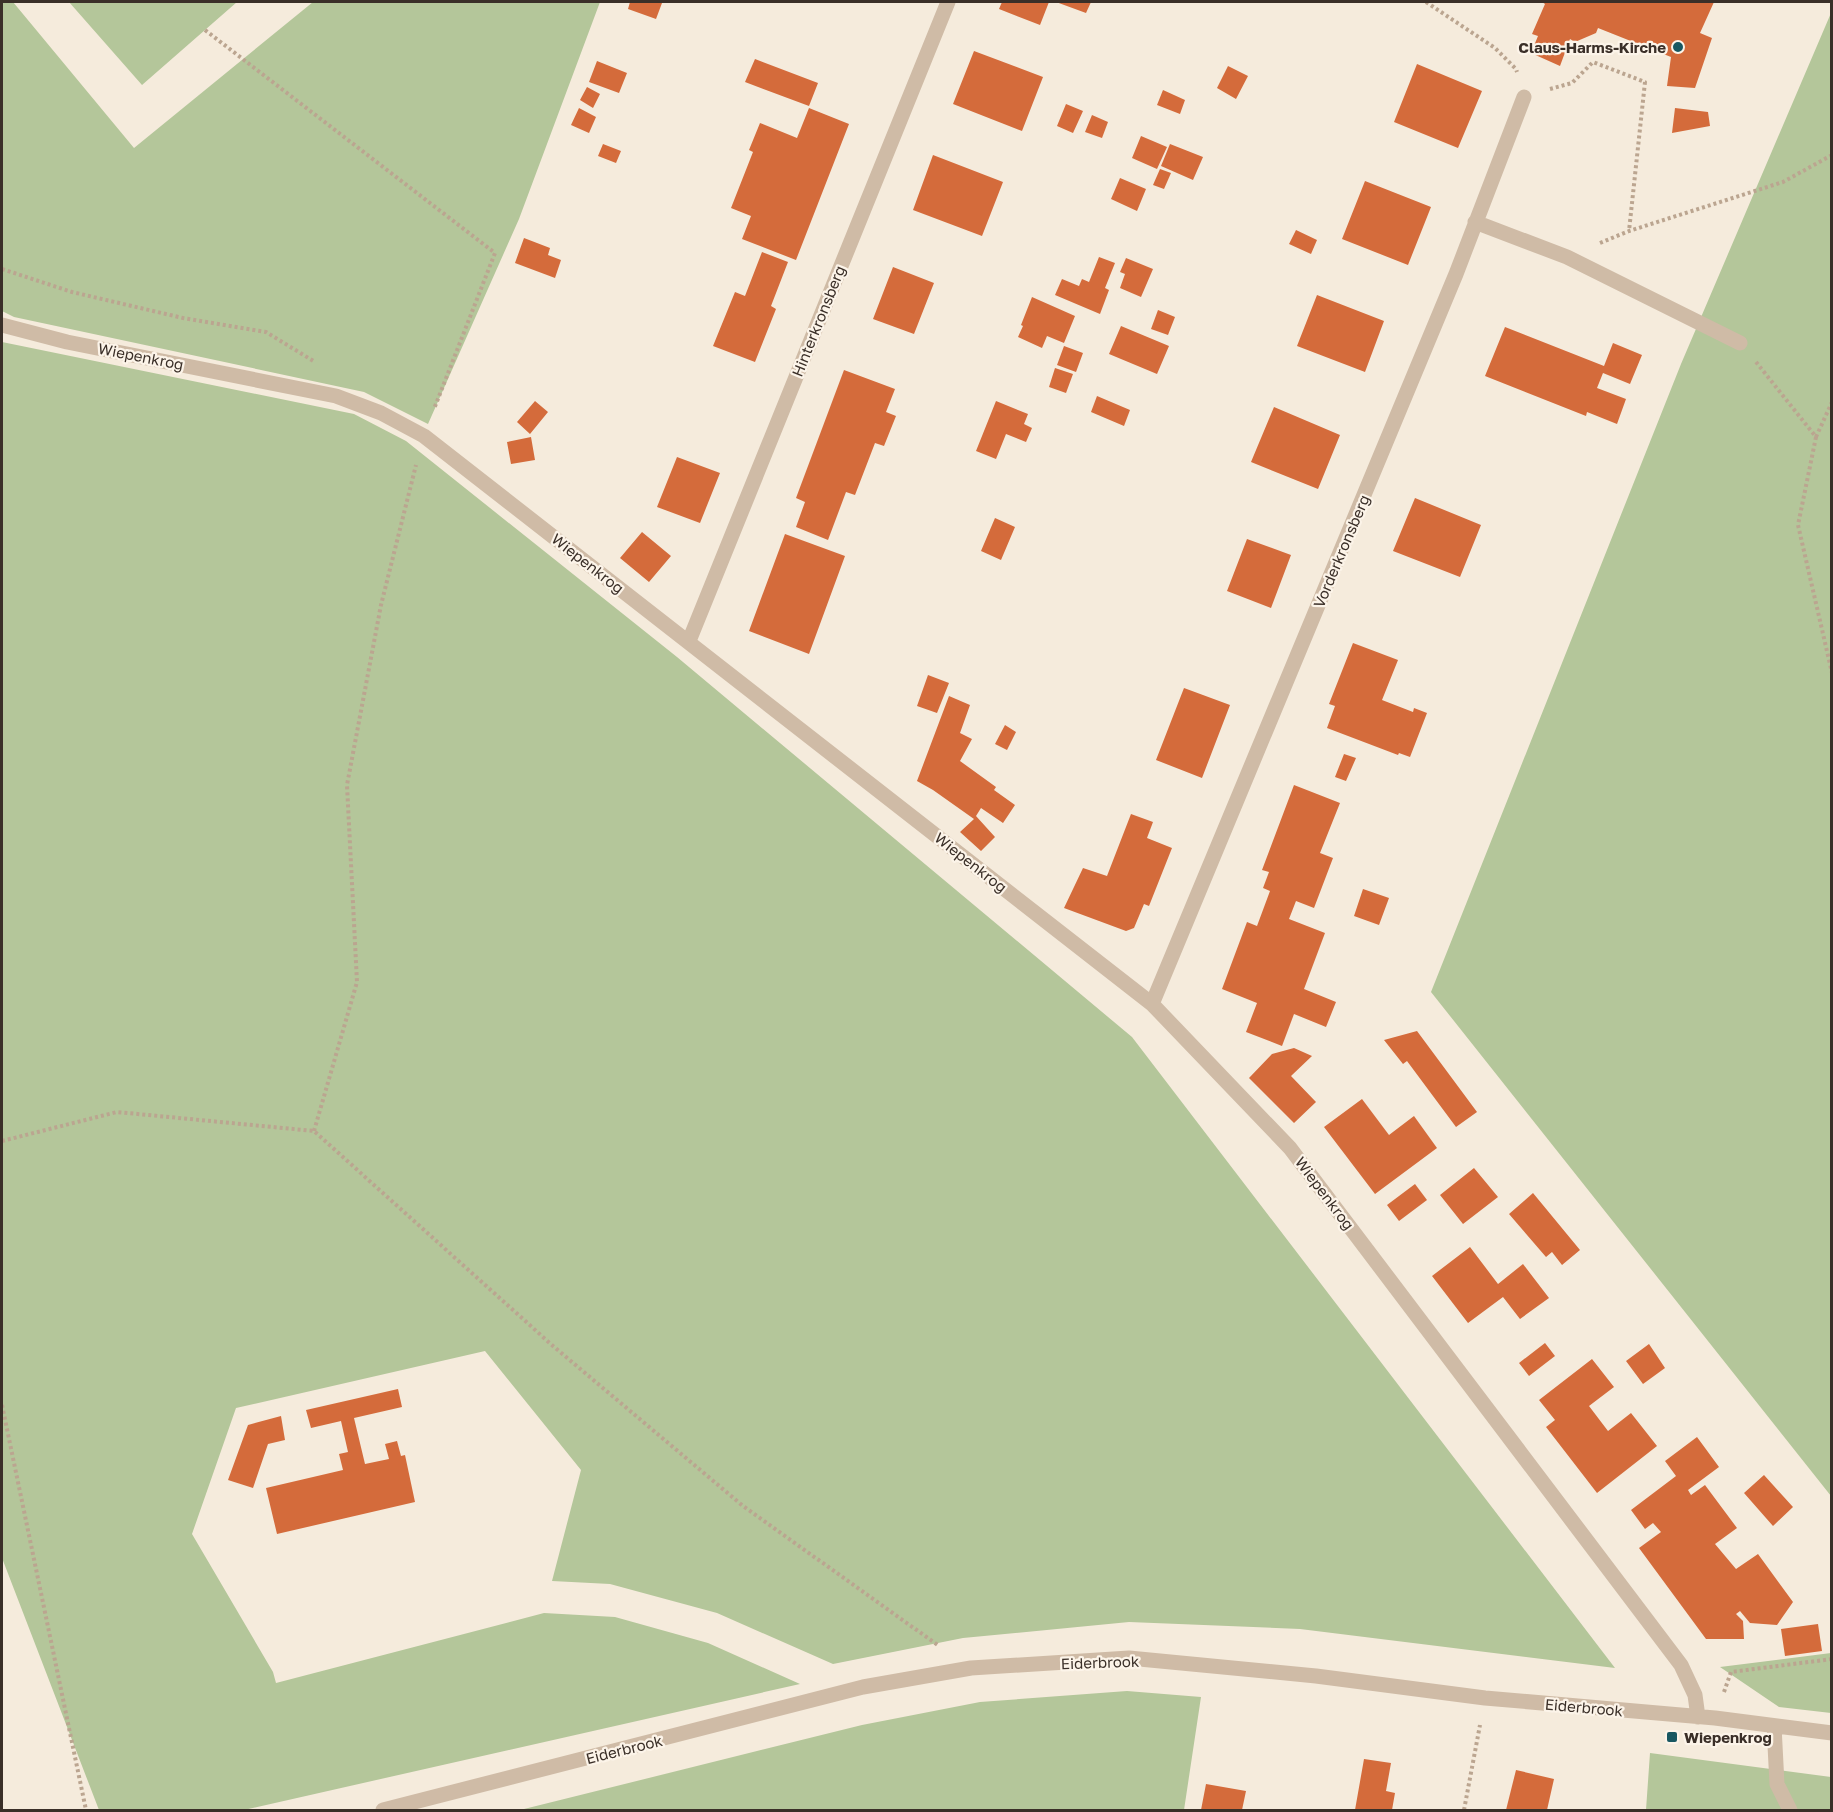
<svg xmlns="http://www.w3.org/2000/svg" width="1833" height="1812" font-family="'Golos Text',sans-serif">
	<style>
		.green { fill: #b4c69a }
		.building { fill: #d46b3b }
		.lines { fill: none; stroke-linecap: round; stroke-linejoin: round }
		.path { stroke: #bba590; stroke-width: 4; stroke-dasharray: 3 3; stroke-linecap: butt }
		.minor { stroke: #cfbba6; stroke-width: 15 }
		.poi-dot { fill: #185761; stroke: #fcf4e9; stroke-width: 2 }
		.labels { text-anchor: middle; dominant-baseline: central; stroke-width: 4.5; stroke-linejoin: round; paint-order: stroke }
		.poi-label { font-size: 15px; font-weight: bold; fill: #3a2f28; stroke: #fcf4e9; text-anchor: end }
		.street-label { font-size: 15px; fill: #3a2f28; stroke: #fcf4e9 }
	</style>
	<rect width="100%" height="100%" fill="#f5ebdc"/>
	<path class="green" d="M2,2H13L134,148L313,2H600L519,219L428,424L364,392L14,317L2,311Z
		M69,2H237L142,85Z
		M1831,13V1496L1431,992L1681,364Z
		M2,342L354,414L406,441L677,657L1132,1037L1615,1668L1300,1629L1129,1622L963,1638L833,1664L717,1613L610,1584L552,1581L581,1470L485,1351L236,1408L192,1534L273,1672L276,1683L544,1613L615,1617L708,1643L800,1684L244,1810H99L2,1558Z
		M1831,1653V1713L1779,1707L1720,1667Z
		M1127,1691L1201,1697L1184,1810H520L862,1725L980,1702Z
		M1650,1753L1831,1777V1810H1646Z"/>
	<path class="building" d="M630,2H658L662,3L656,19L628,9Z
		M1002,2H1049L1040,25L999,9Z
		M1056,2H1091L1086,13Z
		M1542,2H1714L1700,33L1712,38L1695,88L1667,86L1671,57L1598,28L1596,33L1575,42L1570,39L1560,66L1531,53L1538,36L1532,34L1545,4Z
		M974,51L1043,77L1022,131L953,104Z
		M755,59L818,83L809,106L745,82Z
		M597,61L627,73L619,93L589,82Z
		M1417,64L1482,91L1458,148L1394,122Z
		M1228,66L1248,76L1236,99L1217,88Z
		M587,87L600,94L593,108L580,100Z
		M1163,90L1185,100L1180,114L1157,105Z
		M1066,104L1083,111L1073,133L1057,126Z
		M579,108L596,117L589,133L571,125Z
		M809,108L849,124L796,260L742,239L751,216L731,208L753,152L749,150L760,123L797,138Z
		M1675,108L1708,112L1710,126L1672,133Z
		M1092,115L1108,122L1102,138L1085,132Z
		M1141,136L1167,147L1157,169L1132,158Z
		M603,144L621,151L616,163L598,156Z
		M1170,144L1203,157L1193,180L1161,166Z
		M933,155L1003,182L982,236L913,210Z
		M1160,169L1171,173L1164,189L1153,185Z
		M1120,178L1146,189L1137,211L1111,199Z
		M1365,181L1431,207L1408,265L1342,239Z
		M1296,230L1317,240L1311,254L1289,244Z
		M524,238L550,248L548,255L561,260L555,278L515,263Z
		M762,252L788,262L771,306L776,309L755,362L713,346L735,292L745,296Z
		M1099,257L1115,263L1105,288L1109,290L1100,314L1055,295L1062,279L1079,286L1082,279L1089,282Z
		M1126,258L1153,269L1141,297L1120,288L1125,274L1120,272Z
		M893,267L934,283L914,334L873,319Z
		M1317,295L1384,321L1365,372L1297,346Z
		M1032,297L1075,316L1064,343L1047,336L1042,348L1018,337L1023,326L1021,325Z
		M1158,310L1175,317L1168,335L1151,329Z
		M1121,326L1169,346L1157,374L1109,354Z
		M1505,327L1604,366L1613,343L1642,355L1630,384L1603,373L1597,388L1626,399L1617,424L1587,412L1586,416L1485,376Z
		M1064,346L1083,353L1076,372L1057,365Z
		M1055,368L1073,374L1066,393L1049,387Z
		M844,370L895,389L886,412L896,416L884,446L875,443L855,495L846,492L828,540L796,527L805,502L796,498Z
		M1097,396L1130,410L1124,426L1091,412Z
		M535,401L548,412L530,434L517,422Z
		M996,401L1028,414L1024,424L1032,428L1026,442L1006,434L996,459L976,451Z
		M1274,407L1340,435L1318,489L1251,462Z
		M531,437L535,460L511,464L507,442Z
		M677,457L720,473L700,523L657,507Z
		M1415,498L1481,525L1460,577L1393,551Z
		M995,518L1015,527L1001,560L981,551Z
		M642,532L671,556L649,582L620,558Z
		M785,534L845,556L809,654L749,631Z
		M1247,539L1291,555L1271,608L1227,591Z
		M1353,643L1398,660L1382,700L1413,712L1414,708L1427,713L1410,757L1399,753L1398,755L1327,728L1335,706L1329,704Z
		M928,675L949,683L937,713L917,706Z
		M1184,688L1230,705L1202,778L1156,760Z
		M949,696L970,705L960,733L972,739L960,761L996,787L994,790L1015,805L1003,823L981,808L976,816L995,837L981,851L960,832L974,819L933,790L917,781Z
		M1005,725L1016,732L1007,750L995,744Z
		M1344,754L1356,758L1346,781L1335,777Z
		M1294,785L1340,803L1320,853L1333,858L1314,908L1296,901L1289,919L1325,933L1304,989L1336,1002L1326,1027L1294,1014L1282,1046L1246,1032L1257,1003L1222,989L1247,922L1257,926L1270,891L1263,888L1269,872L1262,870Z
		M1131,814L1153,822L1147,838L1172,848L1149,906L1144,904L1134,928L1126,931L1064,908L1083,868L1107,876Z
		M1363,889L1389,898L1379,925L1354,916Z
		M1417,1031L1477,1112L1456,1127L1407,1061L1403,1064L1384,1040Z
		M1294,1048L1312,1056L1291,1076L1316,1102L1294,1123L1249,1078L1272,1054Z
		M1362,1099L1389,1135L1414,1116L1437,1148L1375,1194L1324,1127Z
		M1474,1168L1498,1197L1463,1224L1440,1195Z
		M1415,1184L1427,1200L1399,1221L1387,1205Z
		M1533,1193L1580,1250L1562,1265L1552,1252L1546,1257L1509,1214Z
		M1470,1247L1498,1284L1523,1264L1549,1298L1520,1319L1503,1297L1468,1323L1432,1276Z
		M1545,1343L1555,1356L1529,1376L1519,1363Z
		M1649,1344L1665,1368L1643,1384L1626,1361Z
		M1592,1359L1614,1387L1589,1406L1608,1431L1631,1413L1657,1446L1597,1493L1546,1427L1555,1420L1539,1400Z
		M398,1389L402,1407L354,1418L365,1464L389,1459L385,1444L397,1441L401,1456L405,1455L415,1502L277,1534L266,1488L343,1470L339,1454L348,1452L341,1421L311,1428L306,1410Z
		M281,1416L285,1440L268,1444L253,1488L228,1480L248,1425Z
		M1697,1437L1719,1467L1688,1490L1691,1495L1705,1485L1737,1528L1715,1544L1736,1569L1758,1554L1793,1602L1777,1625L1750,1623L1740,1611L1736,1614L1743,1621L1744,1639H1706L1639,1548L1661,1532L1653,1523L1645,1529L1631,1510L1676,1476L1665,1461Z
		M1764,1475L1793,1507L1773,1526L1744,1493Z
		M1818,1624L1822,1651L1785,1656L1781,1629Z
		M1364,1759L1391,1763L1386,1791L1395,1793L1392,1810H1355Z
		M1516,1770L1554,1779L1547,1810H1506Z
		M1206,1784L1246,1791L1242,1810H1201Z"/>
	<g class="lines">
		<path class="path" d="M1426,2L1495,48L1516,69L1517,72
			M205,30L495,253L434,409
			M1550,89L1572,83L1593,62L1645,82L1629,231
			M1600,243L1629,231L1783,182L1832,155
			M2,269L72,292L183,318L266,332L315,362
			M1756,362L1816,437L1798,525L1832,673
			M1816,437L1832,402
			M314,1131L357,982L347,785L381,605L416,465
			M2,1141L117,1112L314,1131L553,1346L743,1506L939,1646
			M2,1405L86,1810
			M1724,1692L1731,1672L1832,1659
			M1464,1810L1480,1725"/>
		<path class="minor" d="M1475,222L1567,257L1740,343
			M2,325L67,342L336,396L381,413L424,436L1152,1004L1290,1148L1681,1665L1695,1695L1698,1717
			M689,641L948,2
			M1152,1004L1456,274L1524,97
			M1774,1726L1777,1784L1790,1810
			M383,1810L863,1687L971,1668L1129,1658L1316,1676L1485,1698L1715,1718L1832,1733"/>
	</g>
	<g class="poi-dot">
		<circle cx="1678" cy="47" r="6"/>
		<rect x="1666" y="1731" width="12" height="12" rx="3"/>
	</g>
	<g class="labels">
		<g class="poi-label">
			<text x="1666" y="47">Claus-Harms-Kirche</text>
			<text x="1684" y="1737" text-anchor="start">Wiepenkrog</text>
		</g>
		<g class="street-label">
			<text transform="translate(818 321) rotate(-68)">Hinterkronsberg</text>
			<text transform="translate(141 356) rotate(11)">Wiepenkrog</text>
			<text transform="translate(1341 551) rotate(-67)">Vorderkronsberg</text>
			<text transform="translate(588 563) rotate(38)">Wiepenkrog</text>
			<text transform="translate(971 862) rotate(38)">Wiepenkrog</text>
			<text transform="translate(1325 1193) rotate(53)">Wiepenkrog</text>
			<text transform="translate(1100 1662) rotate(-2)">Eiderbrook</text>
			<text transform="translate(1584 1707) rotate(5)">Eiderbrook</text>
			<text transform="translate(624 1749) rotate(-14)">Eiderbrook</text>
		</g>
	</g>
	<rect width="1833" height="1812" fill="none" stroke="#3a2f28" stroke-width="6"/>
</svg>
